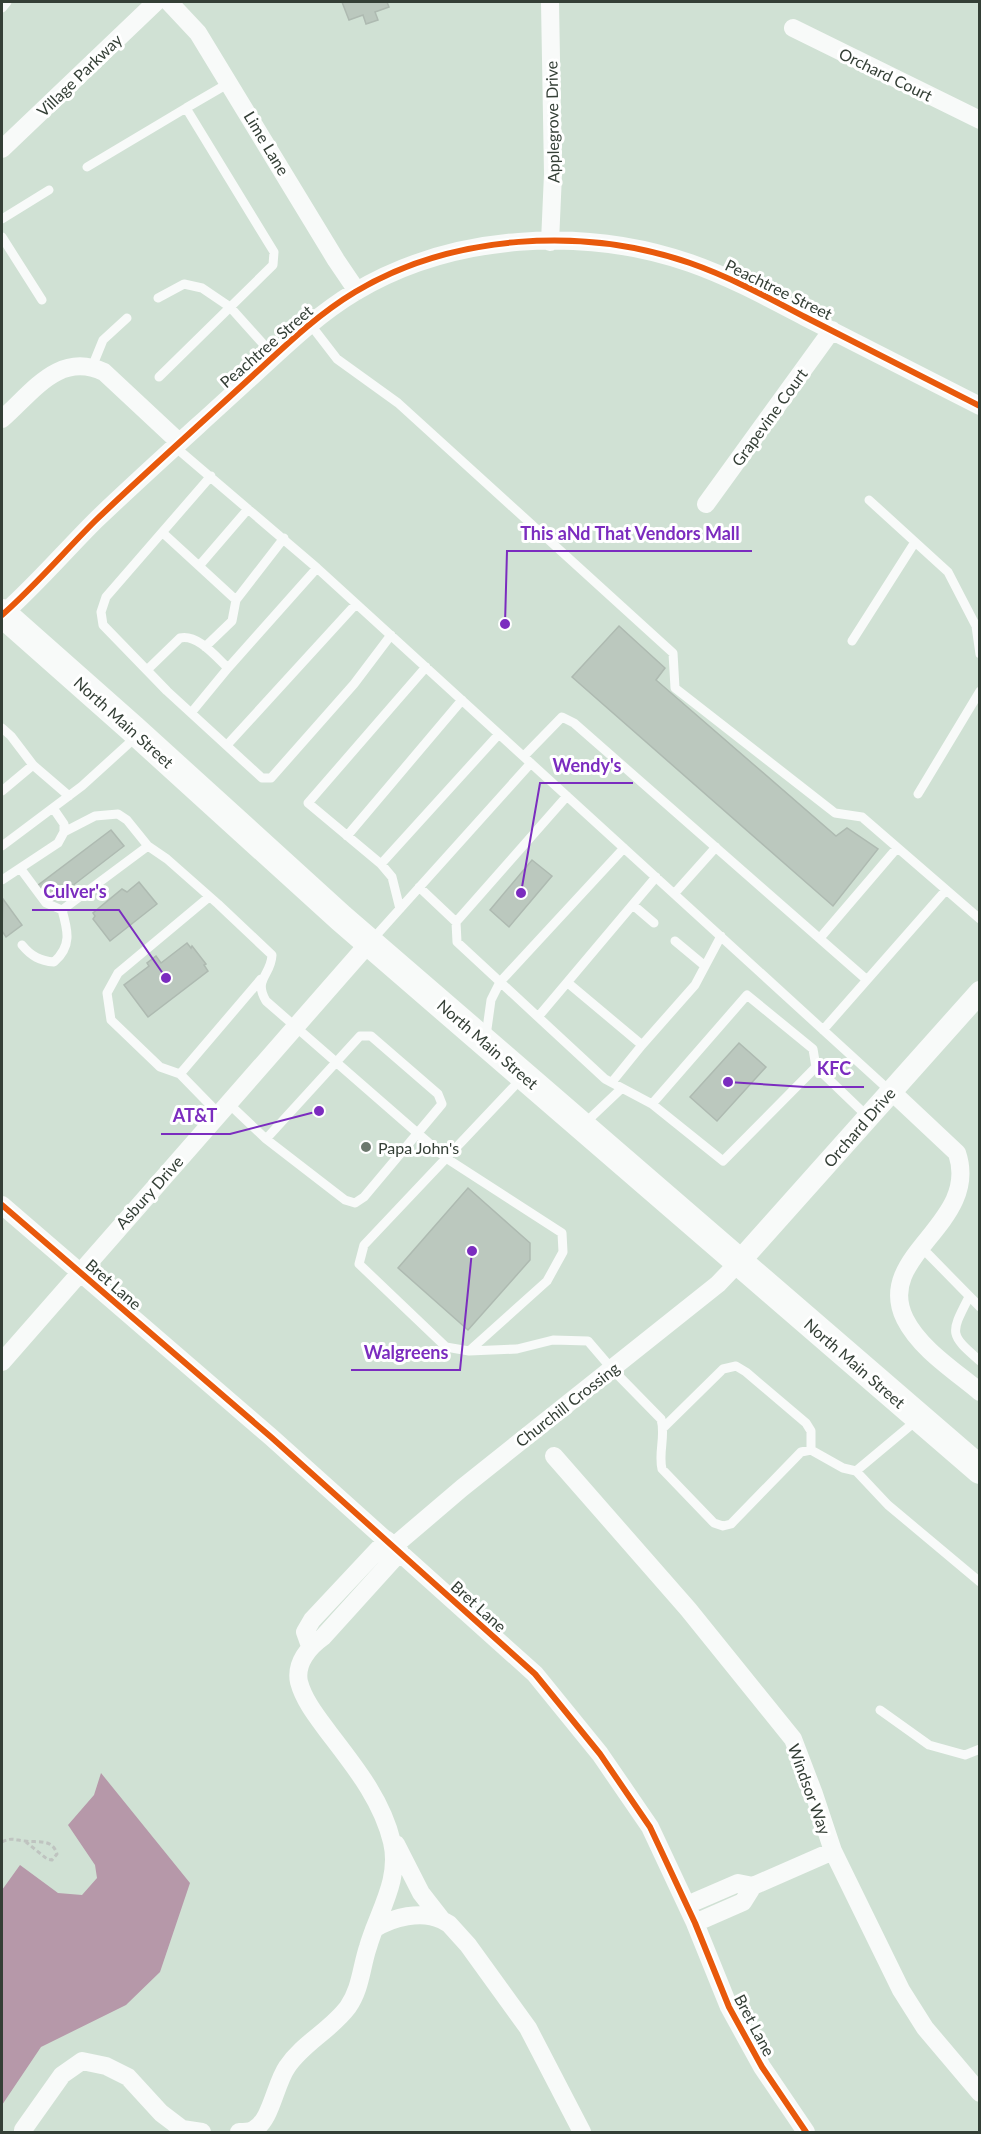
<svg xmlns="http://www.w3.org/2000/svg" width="981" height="2134" font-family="Lato,sans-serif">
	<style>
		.water { fill: #b698a9 }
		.building { fill: #bbc8be; stroke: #aebab1; stroke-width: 1.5 }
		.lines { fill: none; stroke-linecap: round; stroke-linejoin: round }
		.path { stroke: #bfc4c0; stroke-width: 3; stroke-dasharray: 4.5 3; stroke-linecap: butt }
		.service { stroke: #f8faf9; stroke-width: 9 }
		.minor { stroke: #f8faf9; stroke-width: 18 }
		.tertiary { stroke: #f8faf9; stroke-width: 22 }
		.primary { stroke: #f8faf9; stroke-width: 28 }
		.cycleway-casing { stroke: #fff; stroke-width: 10 }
		.cycleway { stroke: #e8590c; stroke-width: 6 }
		.poi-dot { fill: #6b786d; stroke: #fff; stroke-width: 2 }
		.labels { text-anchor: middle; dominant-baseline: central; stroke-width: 6; stroke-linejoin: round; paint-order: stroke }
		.street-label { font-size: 16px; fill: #343f36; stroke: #fff }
		.poi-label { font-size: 16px; fill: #343f36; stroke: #fff; text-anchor: start }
		.leader { fill: none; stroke: #7b2cbf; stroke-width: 2 }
		.callout-dot { fill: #7b2cbf; stroke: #fff; stroke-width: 2 }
		.callout-label { font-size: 18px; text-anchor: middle; font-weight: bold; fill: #7b2cbf; stroke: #fff; stroke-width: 6; stroke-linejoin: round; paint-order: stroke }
	</style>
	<rect width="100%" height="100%" fill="#d0e1d4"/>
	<path class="water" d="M101,1773L190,1883L160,1972L126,2005L41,2047L2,2105V1890L20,1865L58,1893L82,1895L97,1878L95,1865L68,1825L94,1795Z"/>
	<path class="building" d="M342,2H387L389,7L375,12L378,20L366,24L363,15L349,20Z
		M619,626L665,668L656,680L836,836L847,828L878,849L833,906L572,677Z
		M111,830L124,846L50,903L37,886Z
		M532,860L552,876L509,927L490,910Z
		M139,882L157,904L110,941L93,919L95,916L93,913L122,889L127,892Z
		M3,899L22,925L6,937L2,931Z
		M187,943L191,948L192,946L206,964L204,965L208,971L148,1017L124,985L149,966L147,963L156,956L161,963Z
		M739,1043L766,1067L717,1121L690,1097Z
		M468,1188L530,1243V1260L468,1330L398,1268Z"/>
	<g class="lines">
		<path class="path" d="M2,1842C11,1837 15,1840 25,1841C38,1843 52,1838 57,1854L52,1860L47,1859L26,1842"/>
		<path class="service" d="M2,8L7,2
			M87,167L186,108
			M2,219L49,190
			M2,237L42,300
			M158,298L184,284L202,288L230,307L274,356
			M310,324L337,359L398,403L673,653L675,688L835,813L862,817L980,919
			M92,367L103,340L127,318
			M159,377L273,265L274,252L186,108L229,83
			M174,446L317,568L890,1091
			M211,476L106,597L101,612L103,625L167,691L262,778H271L354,684L391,635
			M869,500L948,572L976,626L980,654
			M163,533L199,566
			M236,600L199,566L248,509
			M852,641L915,542
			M205,647L232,621L236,600L284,538
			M426,667L308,803L381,864L499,734
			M147,670L180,638C198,634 216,657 228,668
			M191,713L228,668L317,568
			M2,728L11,736L33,765L69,796
			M227,745L356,604
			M524,756L562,717L574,723L867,980
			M2,791L33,765
			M918,794L980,691
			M567,796L456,922L457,942L605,1079L652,1104L723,1161L816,1067
			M64,832L95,816L118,814L127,820L148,846L167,859L218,904L272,955C271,976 253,979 266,1001L446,1158L562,1233L563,1252L547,1281L469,1351
			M347,836L462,700
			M2,846L82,786L137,736
			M381,864L392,877L400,909
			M20,868L46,903L62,910L148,846
			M2,880L58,843L64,832V824L53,808
			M419,887L456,922
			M674,894L716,847
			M633,905L654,923
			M820,938L897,848
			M371,941L531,763
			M675,941L705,966
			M22,945C31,956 40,961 54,962C72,946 68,931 62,910
			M568,983L642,1045
			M538,1017L656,877
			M823,1030L946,890
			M486,1036L491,1000L500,982L624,848
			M180,1074L160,1067L111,1020L107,993L118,973L209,897
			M521,1079L364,1245L359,1264L446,1347L469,1351L517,1349L553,1340L588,1341L612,1369L661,1419C666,1436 658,1452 662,1469L714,1523L723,1526L731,1524L801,1452L811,1450L843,1468L856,1471L917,1420
			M612,1082L642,1045L695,985L721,936
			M228,1103L266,1139L345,1200L355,1203L364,1197L442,1104L438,1094L371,1036H360L266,1139
			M652,1104L747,995L813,1049L816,1067L868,1117
			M219,1114L180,1074L261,979
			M584,1124L622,1088
			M928,1254L980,1307
			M969,1297C950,1334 949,1334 980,1361
			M663,1428L723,1369L736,1366L746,1372L806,1423L811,1431V1450
			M856,1471L888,1505L980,1582
			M880,1710L929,1745L965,1755L980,1749"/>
		<path class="minor" d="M169,2L198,33L336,260L357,291
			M550,2L553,174L550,242
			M793,28L980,120
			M2,149L156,2
			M2,419C33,392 59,351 104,372L179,442
			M706,504L832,330
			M2,615C35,586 64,552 95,521C145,473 197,427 248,380C282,349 315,316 355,292C452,234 583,226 690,263C730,277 767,297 805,317C863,346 921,376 980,406
			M891,1091L957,1153C981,1224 873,1255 905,1319C920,1349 955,1371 980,1392
			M2,1205L271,1437L535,1674L600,1754L650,1827L695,1923L729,2007L762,2067L806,2132
			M2,1362L369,943
			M554,1456L688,1609L793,1739L814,1794L833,1851L901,1990L925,2028L980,2093
			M394,1546L462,1488L718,1284L739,1262
			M310,1646L305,1632L312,1620L387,1540
			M396,1844L421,1893L442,1920L449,1924L468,1945L528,2028L582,2132
			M687,1905L738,1883L753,1886
			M695,1923L743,1902L753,1886L833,1851
			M374,1929C392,1917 422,1910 442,1920
			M23,2130L62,2075L82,2061L106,2066L128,2077L161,2113L182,2129L202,2132
			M239,2132C243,2132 249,2132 253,2130C271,2122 275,2084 287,2067C303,2043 331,2030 348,2007C361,1988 361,1968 368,1947C378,1912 401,1880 392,1842C382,1800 355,1767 329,1733C318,1718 304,1701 299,1682C295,1663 309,1647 323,1637L400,1552"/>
		<path class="tertiary" d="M739,1262L980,992"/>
		<path class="primary" d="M2,613L133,729L341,918L980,1470"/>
		<defs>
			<path id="cycleway" d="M2,615C35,586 64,552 95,521C145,473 197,427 248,380C282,349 315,316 355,292C452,234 583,226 690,263C730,277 767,297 805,317C863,346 921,376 980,406
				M2,1205L271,1437L535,1674L600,1754L650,1827L695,1923L729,2007L762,2067L806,2132"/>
		</defs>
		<use href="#cycleway" class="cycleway-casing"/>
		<use href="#cycleway" class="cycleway"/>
	</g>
	<circle class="poi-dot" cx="366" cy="1147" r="6"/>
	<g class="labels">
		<g class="street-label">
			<text transform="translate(886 74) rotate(26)">Orchard Court</text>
			<text transform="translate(79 75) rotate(-44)">Village Parkway</text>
			<text transform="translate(552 122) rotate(-91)">Applegrove Drive</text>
			<text transform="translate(267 143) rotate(59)">Lime Lane</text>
			<text transform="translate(779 289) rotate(26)">Peachtree Street</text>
			<text transform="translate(266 346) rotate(-41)">Peachtree Street</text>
			<text transform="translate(769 417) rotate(-54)">Grapevine Court</text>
			<text transform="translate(124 722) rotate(42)">North Main Street</text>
			<text transform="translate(488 1044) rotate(41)">North Main Street</text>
			<text transform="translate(859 1127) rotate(-49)">Orchard Drive</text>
			<text transform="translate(149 1192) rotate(-48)">Asbury Drive</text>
			<text transform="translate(114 1284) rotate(41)">Bret Lane</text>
			<text transform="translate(855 1363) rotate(41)">North Main Street</text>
			<text transform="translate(567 1404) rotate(-38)">Churchill Crossing</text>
			<text transform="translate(479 1606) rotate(42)">Bret Lane</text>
			<text transform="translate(810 1789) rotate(70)">Windsor Way</text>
			<text transform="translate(755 2025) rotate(62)">Bret Lane</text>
		</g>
		<g class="poi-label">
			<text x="378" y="1147">Papa John's</text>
		</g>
	</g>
	<path class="leader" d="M505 624L507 551H752M521 893L540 783H633M166 978L119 910H32M728 1082L805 1087H864M319 1111L230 1134H161M472 1251L460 1370H351"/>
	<g class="callout-dot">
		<circle cx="505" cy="624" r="6"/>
		<circle cx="521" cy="893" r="6"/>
		<circle cx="166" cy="978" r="6"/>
		<circle cx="728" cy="1082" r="6"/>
		<circle cx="319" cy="1111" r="6"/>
		<circle cx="472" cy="1251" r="6"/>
	</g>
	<g class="callout-label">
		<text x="630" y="540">This aNd That Vendors Mall</text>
		<text x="587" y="772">Wendy's</text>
		<text x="75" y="898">Culver's</text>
		<text x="834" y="1075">KFC</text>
		<text x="195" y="1122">AT&amp;T</text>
		<text x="406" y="1359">Walgreens</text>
	</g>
	<rect width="981" height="2134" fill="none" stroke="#343f36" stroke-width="6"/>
</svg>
